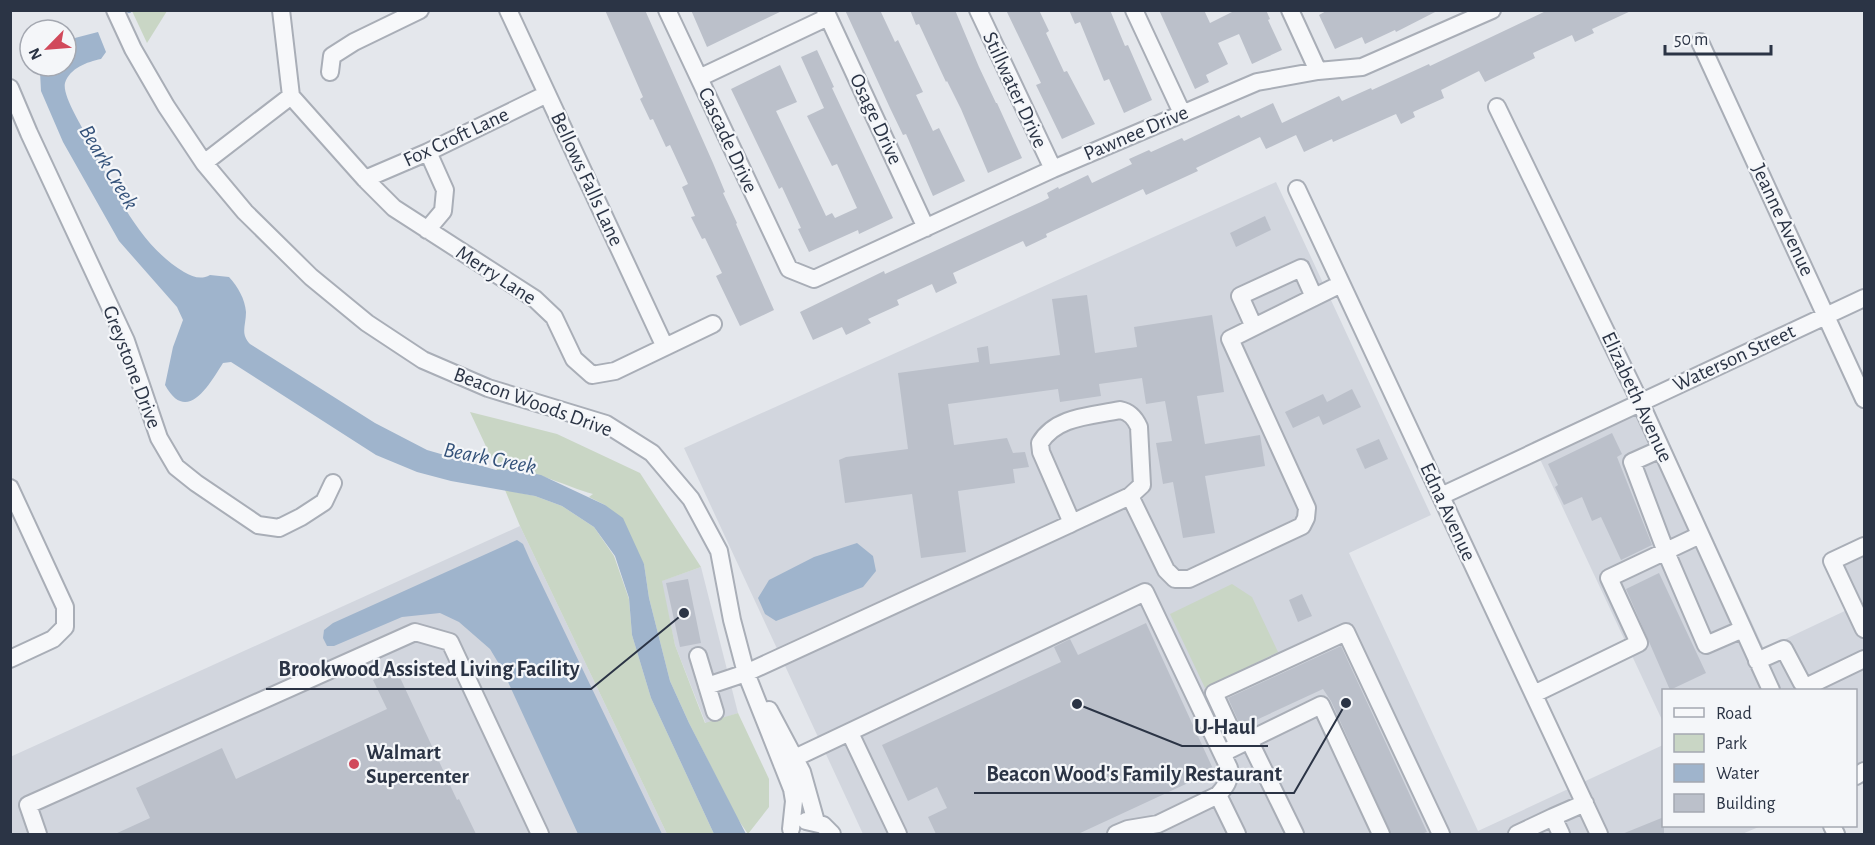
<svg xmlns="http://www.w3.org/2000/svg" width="1875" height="845" font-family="'Alegreya Sans',sans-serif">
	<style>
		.built { fill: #d2d6de }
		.green { fill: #c9d6c5 }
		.water { fill: #9fb4cc }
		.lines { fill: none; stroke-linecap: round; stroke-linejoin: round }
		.stream { stroke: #9fb4cc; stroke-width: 4.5 }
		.building { fill: #bbc0ca }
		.minor-casing { stroke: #a9aeb7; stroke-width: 20 }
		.minor { stroke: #f7f8fa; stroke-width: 16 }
		.poi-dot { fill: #d1495b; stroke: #f4f6f9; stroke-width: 2 }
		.labels { text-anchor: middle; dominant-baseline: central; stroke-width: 4.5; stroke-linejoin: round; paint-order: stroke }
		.street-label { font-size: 21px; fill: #2b3445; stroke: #f4f6f9 }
		.poi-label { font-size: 21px; font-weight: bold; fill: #2b3445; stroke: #f4f6f9; text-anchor: start }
		.water-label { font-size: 22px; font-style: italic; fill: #34527a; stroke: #f4f6f9 }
		.leader { fill: none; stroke: #2b3445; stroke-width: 2 }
		.callout-dot { fill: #2b3445; stroke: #f4f6f9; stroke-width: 2 }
		.callout-label { font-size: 22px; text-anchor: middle; font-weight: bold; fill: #2b3445; stroke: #f4f6f9; stroke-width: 4.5; stroke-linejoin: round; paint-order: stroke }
	</style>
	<rect width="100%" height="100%" fill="#e4e7ec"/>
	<path class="built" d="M1276,182L1431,515L1349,553L1478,831L1663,745L1664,826H1761L1742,834H863L684,448Z
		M1645,390L1764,649L1849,609L1825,558L1864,540V777L1856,782V690H1664L1663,722L1532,442Z
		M520,526L667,834H11L10,757Z
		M701,567L738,713L706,724L675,645L661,581Z"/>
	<path class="green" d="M132,11H167L147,43Z
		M470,412L557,434L640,473L701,567L662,581L675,645L705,723L738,713L769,779V807L748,834L737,818L689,723L670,681L649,598L644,564L605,505L589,497L593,494C561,485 531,467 497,470Z
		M505,490L535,496L562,506L594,527L614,556L629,599L632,635L651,698L714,834H667L520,526Z
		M1232,584L1252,597L1278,652L1205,688L1170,614Z"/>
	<path class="water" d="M98,32L106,52L101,59C87,62 70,68 65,83C62,95 82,127 88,138C112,185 137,244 184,272C193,277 201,280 210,275L229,277C238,287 245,299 246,312C246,326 240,333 250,344L375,423L427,450L496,470L511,469L541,475L605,505L623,518L644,564L649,598L670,681L689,723L746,834H714L651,698L632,635L629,598L615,556L594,527L562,506L535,496L451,481L417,472L376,455L231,362L223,363C209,385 187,425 165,385L173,347L183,320L177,307L119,241L63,142L41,91L40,72L42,66H66V43L71,39Z
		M517,540L523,544L530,560L662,834H578L502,669L490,649L459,622L440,613L402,617L334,646H327L323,638L324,630L333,623Z
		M857,543L873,556L876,571L863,587L776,621L765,614L758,598L769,580L814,557Z"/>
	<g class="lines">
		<path class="stream" d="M129,11V10"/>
	</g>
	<path class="building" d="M605,10H645L713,163L725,192L723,193L737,223L736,224L774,310L740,326L716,276L722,273L705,238L702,239L691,217L695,216L682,187L688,184L670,145L666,147L653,119L650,120L640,99L643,97Z
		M691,10H784L707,47Z
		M845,10H880L895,42L898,40L923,92L916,95L933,131L939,128L965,181L933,196L906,134L903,135L890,108Z
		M910,10H955L979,67L996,103H997L1022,158L988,173L961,109L947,81L946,82L919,24L916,25Z
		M1006,10H1039L1049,31L1046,33L1064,72L1067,71L1095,124L1062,139L1036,85L1041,83Z
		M1069,10H1110L1125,46L1128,45L1152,100L1124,113L1109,79L1104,81L1080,22L1075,24Z
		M1159,10H1204L1210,23L1236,10H1266L1270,19L1268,20L1282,50L1252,64L1239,34L1218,43L1228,64L1206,75L1209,82L1195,89Z
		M1328,10H1439L1396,32L1395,30L1365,44L1362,37L1335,49L1319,15Z
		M1548,10H1633L1592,29L1594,33L1575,42L1572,35L1533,53L1535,58L1485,82L1479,71L1441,90L1444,98L1413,112L1415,117L1401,124L1396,114L1333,142L1332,139L1304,152L1296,135L1266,149L1260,137L1196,168L1198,171L1146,195L1143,189L1046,234L1047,237L1026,247L1023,241L953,273L957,283L936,293L932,284L897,300L899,305L868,319L871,323L846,335L842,327L813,340L800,312L884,271L885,274L1041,202L1049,198L1047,193L1058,187L1059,189L1088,175L1092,183L1132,164L1129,159L1149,150L1151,152L1182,138L1184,141L1239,115L1241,118L1273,103L1282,123L1339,96L1342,101L1371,88L1372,90L1429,64L1430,66Z
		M817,50L834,87L832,88L893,218L859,234L858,230L809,252L798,229L801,228L782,187L779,189L731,89L780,65L797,102L776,111L826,216L832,213L835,218L857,208L837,164L832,166L807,116L824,108L801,57Z
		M1265,216L1271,230L1236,247L1230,233Z
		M1087,295L1095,353L1137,347L1134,327L1212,315L1224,392L1197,396L1205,444L1260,435L1265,466L1205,476L1215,533L1183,538L1173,482L1163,484L1156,443L1172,441L1165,401L1146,404L1142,378L1099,384L1101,396L1060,402L1058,389L948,404L954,445L1007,438L1013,453L1025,452L1029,467L1013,469L1015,483L958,491L966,552L921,558L912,494L845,503L839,460L846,457L908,449L898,373L979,362L977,348L988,346L990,364L1060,355L1052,299Z
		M1352,389L1361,407L1323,425L1319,416L1293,428L1285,412L1323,394L1327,402Z
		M1612,433L1622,454L1617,457L1652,545L1621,560L1601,517L1592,521L1582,497L1564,505L1555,487L1558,485L1548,464Z
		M1379,439L1388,459L1365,469L1356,449Z
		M1659,573L1706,673L1670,690L1626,589Z
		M688,579L701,643L680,647L666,583Z
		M1302,594L1312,616L1298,622L1289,600Z
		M1146,623L1214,771L1078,834H936L928,817L947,808L937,787L908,801L882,745L1061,662L1054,647L1070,639L1078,655Z
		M1341,646L1427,832L1421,834H1391L1331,701L1323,689L1241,727L1228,698Z
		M396,669L457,800L459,799L476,834H115L150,818L136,788L222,748L236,779L387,709L373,680Z
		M1664,817V834H1622Z"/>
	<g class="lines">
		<defs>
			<path id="minor" d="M115,10L133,49L166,106L204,163L245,212L311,277L367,323L423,360L488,388L606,424L652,453L691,499L719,551L732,620L746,673L792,789L794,801L791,829
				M281,10L291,96
				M508,10L665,347
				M667,10L789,269L814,279L1053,169L1257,82L1318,71L1362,67L1492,10
				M825,10L926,228
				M978,10L1053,169
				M1134,10L1182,113
				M1290,10L1318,71
				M1700,42L1864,399
				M330,72L332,56L354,42L420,10
				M699,78L828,17
				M10,88L29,133L126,341L159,438L176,467L196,483L258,525L279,528L301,517L324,502L333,483
				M291,96L365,179L394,208L535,299L554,317L574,359L592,375L615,371L713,324
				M1497,107L1640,402L1771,690
				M204,163L291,96
				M365,179L428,152L547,94
				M1297,189L1599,834
				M427,230L443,211L445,190L428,152
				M1254,327L1240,296L1301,268L1314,297
				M1661,449L1632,462L1666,552L1706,645L1743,629
				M10,488L65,607V627L53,639L10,659
				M1130,496L1166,570L1175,579H1189L1302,526L1306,518L1307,508L1230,339L1341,284
				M1441,496L1864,298
				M1864,546L1832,561L1864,629
				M698,656L715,712
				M1757,661L1784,649L1802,683L1810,685L1864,659
				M707,686L746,673L1068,525L1072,523L1130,496L1142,485L1139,427C1135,418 1130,412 1120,410C1092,416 1056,416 1040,443L1041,452L1072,523
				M1534,694L1639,643L1609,578L1700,535
				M769,710L802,772L816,822
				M850,733L898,834
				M1249,740L1295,834
				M1238,745L1214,693L1346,632L1441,834
				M1229,750L1321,705L1381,834
				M782,764L1145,592L1229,768C1230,781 1226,786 1218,795L1237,834
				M1856,776L1864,771
				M1553,817L1585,803
				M806,821L823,825L832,834
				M1832,826L1836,834
				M38,834L28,805L415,632L450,642L540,834
				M1116,834L1128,829L1158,824L1218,795
				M1517,834L1553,817L1561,834"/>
		</defs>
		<use href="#minor" class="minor-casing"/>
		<use href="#minor" class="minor"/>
	</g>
	<circle class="poi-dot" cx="354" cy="764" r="6"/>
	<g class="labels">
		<g class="street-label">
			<text transform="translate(1015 90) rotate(65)">Stillwater Drive</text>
			<text transform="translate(876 119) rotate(65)">Osage Drive</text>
			<text transform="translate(1136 133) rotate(-23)">Pawnee Drive</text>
			<text transform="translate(456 137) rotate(-25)">Fox Croft Lane</text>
			<text transform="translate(728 140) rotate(65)">Cascade Drive</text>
			<text transform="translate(587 179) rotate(65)">Bellows Falls Lane</text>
			<text transform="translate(1783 220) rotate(65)">Jeanne Avenue</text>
			<text transform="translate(496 275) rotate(33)">Merry Lane</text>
			<text transform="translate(1734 358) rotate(-25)">Waterson Street</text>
			<text transform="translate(132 367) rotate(69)">Greystone Drive</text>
			<text transform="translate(1637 397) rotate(65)">Elizabeth Avenue</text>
			<text transform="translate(533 402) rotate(20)">Beacon Woods Drive</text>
			<text transform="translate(1448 512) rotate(65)">Edna Avenue</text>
		</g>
		<g class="poi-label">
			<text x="366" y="752">Walmart<tspan x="366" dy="24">Supercenter</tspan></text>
		</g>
		<g class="water-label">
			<text transform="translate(109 167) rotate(59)">Beark Creek</text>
			<text transform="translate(490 458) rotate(11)">Beark Creek</text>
		</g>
	</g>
	<path class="leader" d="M684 613L591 689H266M1077 704L1182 746H1268M1346 703L1294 793H974"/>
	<g class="callout-dot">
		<circle cx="684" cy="613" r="6"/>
		<circle cx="1077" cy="704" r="6"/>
		<circle cx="1346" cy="703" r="6"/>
	</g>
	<g class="callout-label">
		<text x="429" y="676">Brookwood Assisted Living Facility</text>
		<text x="1225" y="734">U-Haul</text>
		<text x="1134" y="781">Beacon Wood's Family Restaurant</text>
	</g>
	<rect width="1875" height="845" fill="none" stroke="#2b3445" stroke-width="24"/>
	<rect x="1662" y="689" width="195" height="138" fill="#f4f6f9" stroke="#a4a8b1" stroke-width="1.5"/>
	<rect x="1674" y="708" width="30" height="9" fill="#f7f8fa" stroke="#a4a8b1" stroke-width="1.5"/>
	<text x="1716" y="719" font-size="18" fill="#2b3445">Road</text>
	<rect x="1674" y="734" width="30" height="18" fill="#c9d6c5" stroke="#a4a8b1" stroke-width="1.5"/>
	<text x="1716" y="749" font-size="18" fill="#2b3445">Park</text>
	<rect x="1674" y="764" width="30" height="18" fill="#9fb4cc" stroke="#a4a8b1" stroke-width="1.5"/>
	<text x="1716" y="779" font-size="18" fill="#2b3445">Water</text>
	<rect x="1674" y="794" width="30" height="18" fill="#bbc0ca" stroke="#a4a8b1" stroke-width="1.5"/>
	<text x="1716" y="809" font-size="18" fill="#2b3445">Building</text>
	<g transform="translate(48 48) rotate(245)"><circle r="28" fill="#f4f6f9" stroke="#a4a8b1" stroke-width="1.5"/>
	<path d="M0-4.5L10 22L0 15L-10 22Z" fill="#d1495b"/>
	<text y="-9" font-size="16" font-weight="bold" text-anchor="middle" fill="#2b3445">N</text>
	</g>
	<path d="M1665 45v9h106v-9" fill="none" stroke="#2b3445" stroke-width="3"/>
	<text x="1674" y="45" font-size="18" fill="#2b3445" stroke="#f4f6f9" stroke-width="4.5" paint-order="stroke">50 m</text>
</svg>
